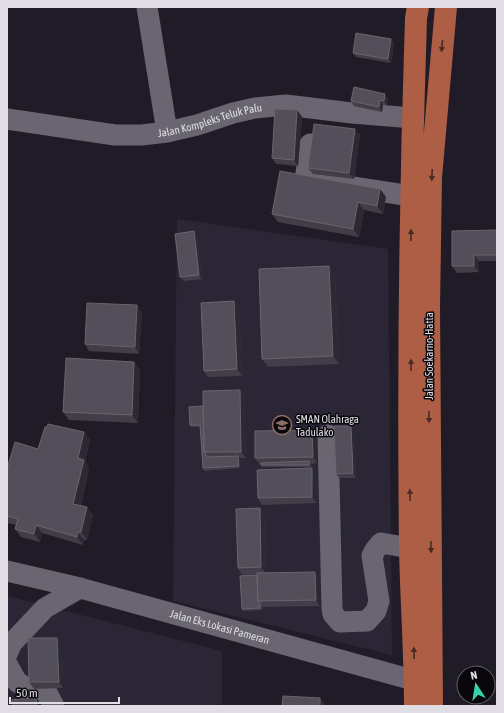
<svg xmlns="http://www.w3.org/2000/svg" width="504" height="713" font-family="'Asap Condensed',sans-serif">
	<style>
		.built { fill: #2b2636 }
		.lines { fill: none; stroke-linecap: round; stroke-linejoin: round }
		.minor { stroke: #696571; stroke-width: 21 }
		.major { stroke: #ad5e45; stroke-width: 22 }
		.wall { fill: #423e49 }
		.shaded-wall { fill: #2d2934 }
		.building { fill: #534f5a; stroke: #69656f }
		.oneway { fill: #4b2a23 }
		.labels { text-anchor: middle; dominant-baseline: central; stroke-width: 3; stroke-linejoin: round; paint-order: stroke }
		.street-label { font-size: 11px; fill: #e0dde5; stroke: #09070c }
		.poi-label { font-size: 11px; fill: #e0dde5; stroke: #09070c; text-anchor: start }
	</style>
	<rect width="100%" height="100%" fill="#201c27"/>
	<path class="built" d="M177,219L388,249L392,655L173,601Z
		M7,596L222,651V706H7Z"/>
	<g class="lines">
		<g class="minor">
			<path d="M147,7L167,132"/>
			<path id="s1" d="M7,119L115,135H142L167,132L197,125L233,113L255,108L286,105L352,113L413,118"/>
			<path d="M310,144L306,173L308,178L314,181L411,196"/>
			<path d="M328,435L332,608L333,614L340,622L367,621L376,611L379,601L372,556C374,551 377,547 381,543L410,548"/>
			<path id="s2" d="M7,571L80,588L431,685"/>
			<path d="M7,654L12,643L45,608L80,588"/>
			<path d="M7,664L17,682L27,688L47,693L54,706"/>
		</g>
		<path class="major" d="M415,706C415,653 411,600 410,547C408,371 410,194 416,18L418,7
			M432,706L429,308L431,177L446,7"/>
	</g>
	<path class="wall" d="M391,39L394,43L391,63L356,57L353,53Z
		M388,99L387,105H383L382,112L354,106L351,101Z
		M297,110L302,117L298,166L276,164L272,158Z
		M355,129L360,135L354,179L313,174L308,168Z
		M380,189L386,197L383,214L364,210L359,237L278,222L272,214Z
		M497,230V261H479V272L457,273L452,266Z
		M197,236L202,279L184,281L180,277Z
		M335,274L339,364L268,367L262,359Z
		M234,301L239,308L242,376L208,377L204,371Z
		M142,312L139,354L89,351L85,344Z
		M134,362L140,370L138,423L69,420L63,412Z
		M240,390L244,397L246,458H240V468L204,471L203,468L200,427H191L190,425L203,406Z
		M354,430L356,478H339L336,474Z
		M84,432L90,440L85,461L89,468L81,505L87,507L93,515L87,540H84L83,545L42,533L40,542L21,537L15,529L16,525L7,523V469L38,449Z
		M317,436V463L311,464V467H262L261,465H260L255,458Z
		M316,475L317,503L262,505L258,498Z
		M260,508L264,515L266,573L320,579V606L262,607V606V610L243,611L242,609L257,575V574L242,575L238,568Z
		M57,638L62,644L63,688L34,689L29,682Z"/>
	<path class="shaded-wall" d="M391,39L394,43L391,63L388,59Z
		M385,94L388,99L387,105L384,101Z
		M380,100L383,105L382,112L379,107Z
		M297,110L302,117L298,166L294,160Z
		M355,129L360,135L354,179L349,173Z
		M380,189L386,197L383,214L377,206Z
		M358,202L364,210L359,237L353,229Z
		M194,231L197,236L202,279L199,275Z
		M474,255L479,261V272L474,266Z
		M329,266L335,274L339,364L333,356Z
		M234,301L239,308L242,376L237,369Z
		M137,305L142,312L139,354L135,347Z
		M134,362L140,370L138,423L132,415Z
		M240,390L244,397L246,458L241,452Z
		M351,426L354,430L356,478L353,473Z
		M312,430L317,436V463L313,457Z
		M84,432L90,440L85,461L89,468L79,512L73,504L78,458Z
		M238,456L240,458V468L239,466Z
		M312,468L316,475L317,503L312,497Z
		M87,507L93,515L87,540L81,532Z
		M260,508L264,515L266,574L261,567Z
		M36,525L42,533L40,542L34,534Z
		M78,532L84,540L83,545L77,537Z
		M315,572L320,579V606L316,600Z
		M57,638L62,644L63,688L59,682Z
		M36,697L39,701V706H37Z
		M320,698L325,704V706H320Z"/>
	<path class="building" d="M356,33L391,39L388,59L353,53Z
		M354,87L385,94L384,101L380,100L379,107L351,101Z
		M275,109L297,110L294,160L272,158Z
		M314,124L355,129L349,173L308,168Z
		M280,171L380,189L377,206L358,202L353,229L272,214Z
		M497,230V255H474V266H452V231Z
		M194,231L199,275L180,277L175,234Z
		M329,266L333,356L262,359L259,269Z
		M234,301L237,369L204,371L201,303Z
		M87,303L137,305L135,347L85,344Z
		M66,358L134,362L132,415L63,412Z
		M240,390L241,452H204L203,391Z
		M203,406L204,452L207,457L238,456L239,466L203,468L200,425H190L189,407Z
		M48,424L84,432L78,458L84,460L73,504L87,507L81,532H78L77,537L36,525L34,534L15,529L18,519L7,516V469L15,442L38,449L45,427H47Z
		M334,426H351L353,473L336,474Z
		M312,430L313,457L255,458V431Z
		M309,461V465H261V463Z
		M312,468V497L258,498L257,470Z
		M260,508L261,567L238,568L236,509Z
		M315,572L316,600L258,601L257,573Z
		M257,575L258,601L260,604V608L242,609L240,576Z
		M28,638H57L59,682H29Z
		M283,696L320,698V706H282Z
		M36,697L37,706H13L12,700Z"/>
	<defs><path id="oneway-solid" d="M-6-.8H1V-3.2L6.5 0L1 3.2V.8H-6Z"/></defs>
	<g class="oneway">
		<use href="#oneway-solid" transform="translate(442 46) rotate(95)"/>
		<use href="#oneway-solid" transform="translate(432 175) rotate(93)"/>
		<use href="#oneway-solid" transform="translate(411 235) rotate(-89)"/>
		<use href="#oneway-solid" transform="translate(411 365) rotate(-90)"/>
		<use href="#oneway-solid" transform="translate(429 417) rotate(89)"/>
		<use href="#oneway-solid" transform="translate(410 495) rotate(-90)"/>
		<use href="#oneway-solid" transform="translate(431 547) rotate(89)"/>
		<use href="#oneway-solid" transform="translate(414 653) rotate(-92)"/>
	</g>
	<defs>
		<symbol id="school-ring" viewBox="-11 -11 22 22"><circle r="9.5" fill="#09070c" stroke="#8d6e63" stroke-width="1.5"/><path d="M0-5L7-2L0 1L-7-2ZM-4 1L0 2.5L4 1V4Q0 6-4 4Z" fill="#8d6e63"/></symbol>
	</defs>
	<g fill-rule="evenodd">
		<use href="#school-ring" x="271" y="414" width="22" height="22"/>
	</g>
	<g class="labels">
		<g class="street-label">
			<text stroke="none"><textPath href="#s1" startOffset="206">Jalan Kompleks Teluk Palu</textPath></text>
			<text transform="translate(429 356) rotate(-90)">Jalan Soekarno-Hatta</text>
			<text stroke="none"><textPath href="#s2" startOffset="220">Jalan Eks Lokasi Pameran</textPath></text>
		</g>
		<g class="poi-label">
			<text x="296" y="419">SMAN Olahraga<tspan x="296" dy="13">Tadulako</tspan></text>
		</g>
	</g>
	<rect width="504" height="713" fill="none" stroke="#e0dde5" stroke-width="16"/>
	<g transform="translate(476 685) rotate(348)"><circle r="19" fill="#09070c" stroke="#5f5d63"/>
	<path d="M0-3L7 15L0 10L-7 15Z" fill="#34d4a8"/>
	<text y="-6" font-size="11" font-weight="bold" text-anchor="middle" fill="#e0dde5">N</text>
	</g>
	<path d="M10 697v6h109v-6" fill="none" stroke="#e0dde5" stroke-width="2"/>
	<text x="16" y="697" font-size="12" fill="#e0dde5" stroke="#09070c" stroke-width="3" paint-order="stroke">50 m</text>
</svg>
